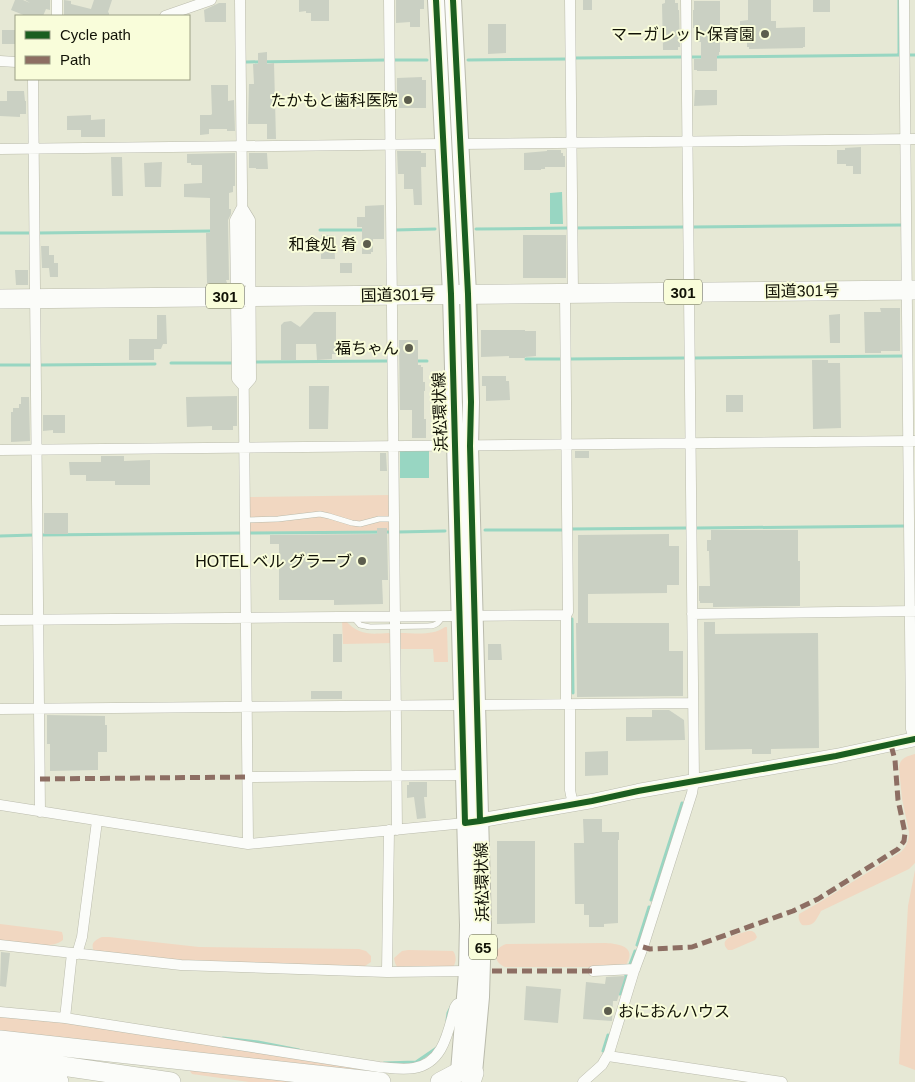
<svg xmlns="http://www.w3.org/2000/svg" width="915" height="1082" font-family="Helvetica,'Noto Sans JP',sans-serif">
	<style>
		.green { fill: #f1d7c1 }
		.water { fill: #98d6c2 }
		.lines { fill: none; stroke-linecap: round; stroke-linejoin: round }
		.stream { stroke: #98d6c2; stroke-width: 3 }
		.building { fill: #cad0c3 }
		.lane-casing { stroke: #babbac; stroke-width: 6 }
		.street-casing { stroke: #babbac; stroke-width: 11 }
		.secondary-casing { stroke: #babbac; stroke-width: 15 }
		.primary-casing { stroke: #babbac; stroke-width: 18 }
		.highway-casing { stroke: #babbac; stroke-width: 20 }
		.lane { stroke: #fbfcf9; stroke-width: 5 }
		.street { stroke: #fbfcf9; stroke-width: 10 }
		.secondary { stroke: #fbfcf9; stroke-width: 14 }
		.primary { stroke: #fbfcf9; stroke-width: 16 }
		.highway { stroke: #fbfcf9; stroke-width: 19 }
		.quiet { stroke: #8d6e63; stroke-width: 5; stroke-dasharray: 10 5; stroke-linecap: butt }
		.cycleway-casing { stroke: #f9fdda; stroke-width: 9 }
		.cycleway { stroke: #1b5e20; stroke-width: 6 }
		.poi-dot { fill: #5c5d4e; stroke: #f9fdda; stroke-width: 2 }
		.labels { text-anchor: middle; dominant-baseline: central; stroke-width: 4; stroke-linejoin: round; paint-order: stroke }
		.shield { fill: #f9fdda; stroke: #575846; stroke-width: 1 }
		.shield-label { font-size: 15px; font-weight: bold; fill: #111206 }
		.poi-label { font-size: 16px; fill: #111206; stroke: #f9fdda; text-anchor: end }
		.street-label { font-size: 16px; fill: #111206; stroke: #f9fdda }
	</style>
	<rect width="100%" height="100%" fill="#e6e8d5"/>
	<path class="green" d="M390,495L391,531L250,532V497Z
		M342,620H345C359,636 370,634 389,633L392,636V643L343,644Z
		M445,627H447L448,662H434L433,649H398V636L400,633C415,633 433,636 445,627Z
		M915,754V863L909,869L821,911C816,920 814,927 802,925C799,921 798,919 799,914L820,902L901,852C907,846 909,840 909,832L902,799L899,767C900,758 907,756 915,754Z
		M915,870V1070L899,1064L908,906Z
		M0,924L57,931L62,932L63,936V940C50,951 16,943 0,942Z
		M748,931H752L755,933L757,937L755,940L732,950H728C716,938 739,934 748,931Z
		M102,937H109L199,947L359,949L366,951L371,956V962L365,966L181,962L94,951C90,943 95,940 102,937Z
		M606,943C620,944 637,947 626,965L593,967H505C493,962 492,949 506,944Z
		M408,950L453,951C457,956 456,963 453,967H397L395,963L394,958L402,951Z
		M0,1016L64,1022L361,1069V1071L0,1034Z
		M189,1070L324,1082H249L192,1074Z"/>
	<path class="water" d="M562,192L563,224H550V193Z
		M400,451H429V478H400Z"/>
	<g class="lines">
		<path class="stream" d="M899,0V55
			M909,55H915
			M692,57H705
			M714,57L901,55
			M575,58L682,57
			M393,60H427
			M468,60L568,59
			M246,62L386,60
			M693,227L903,225
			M576,228L684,227
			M476,229L569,228
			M320,230H366
			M395,230L435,229
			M0,233H32
			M38,233L213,231
			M695,358L905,356
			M526,359H562
			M568,359L684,358
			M415,361H427
			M256,362L388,361
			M171,363H233
			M0,365H33
			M39,365L155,364
			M697,528L906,526
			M570,529L686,528
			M485,530H564
			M398,532L445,531
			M249,533L390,532
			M41,535L241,533
			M0,536L34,535
			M572,619L573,693
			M651,900L682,803
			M637,945L649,907
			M629,967L635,951
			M620,994L627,972
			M447,1020L448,1013L451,1007
			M223,1038L258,1042L299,1050
			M603,1051L608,1035
			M384,1063L416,1062L438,1047"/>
	</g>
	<path class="building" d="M15,0H23L30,3L25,0H50V10L46,9L43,16H26L11,10Z
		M64,0L71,1V4L91,9L94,0H112L108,12L109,13V16H66L64,15Z
		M299,0H329V21H311V13H306V11L299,12Z
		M396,0H424V9H420V27H410V22L396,23Z
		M583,0H592V10H583Z
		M665,0H675V3H678V10H679L680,47H678V50H663L662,4L665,3Z
		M748,0H771V21H776V28L805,27V47H803V48L749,49V47H747V31H740V21L748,20Z
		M813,0H830V12H813Z
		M694,1H720V52H719V55L717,56V71H697V70H694V59H701V42H698V28H693V10H694Z
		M219,3H226V22H205L204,10Z
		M488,24H506V53L488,54Z
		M2,30H16V44H2Z
		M267,52V64L274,63L276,139H267V124H248L249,84H254L253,64H258V53Z
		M422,77V80H426V108H397V78Z
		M211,85H228V101L234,100L235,131H227V129H209V134L200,135V115H211L212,114Z
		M695,90H717V105L694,106Z
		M7,91H24L25,101H26V114H20V117L0,116V101H7Z
		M91,115V120L105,119V137H81V130H67V116Z
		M861,147V174H853V166H846V164H837V150H845V148Z
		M547,150H561V153H563V156H565V167H545V169H541V170H524V153L547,151Z
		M397,151H421V153H426V167H421L422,205H414L413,189H404V174H398Z
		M235,153V186H233V192L229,193V209H231V214L228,220L229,280H226L227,283H207L206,233H210V198L184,197V184L202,183V165H191V163H187V154Z
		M249,153H267L268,169H256V168H249Z
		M111,157H122L123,196H112Z
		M162,162L161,187H145L144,163Z
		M384,205V239H373V252H371V254H362V227H357V217H365V206Z
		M321,235H334L335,259H321Z
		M523,235H566V278H523Z
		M41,246H49V255H54V263H58V277H50L49,268H42Z
		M340,263H352V273H340Z
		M15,270H28V285H16Z
		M880,308H900V351H881V353H865L864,312H881Z
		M314,312H336V354H332V359L317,360L316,344H296V360H281V325L284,322L291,321L300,327Z
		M840,314V343H830L829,315Z
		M157,315H166L167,344H163L161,349H154V360H129V339H157Z
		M481,330H525V331H536V356L525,357V358H509V356L481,357Z
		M399,340H418V365H421V367H423V382H425V391H424V419H426V438H412V410H400Z
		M812,360H828V363H840L841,428L813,429Z
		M482,376H506V381H509L510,400L486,401V386H482Z
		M309,386H329L328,429H309Z
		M726,395H743V412H726Z
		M237,396V426H233V430H212V426L187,427L186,397Z
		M21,397H29L30,441L11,442V412H13V408H19V404H21Z
		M43,415H65V433H53V430L43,431Z
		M575,451H589V458H575Z
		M380,453H386L387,471H380Z
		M101,456H124V461L150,460V485H115V481H86V475H70L69,462H101Z
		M44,513H68V534H44Z
		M377,528H387L388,580H382L383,604L334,605V600H279V544H270V535L377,534Z
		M711,530H798V561H800V606L713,607V603H700V601H699V586H710L709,551H707V540H711Z
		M669,534V546H679V585H667V593L588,594V623H669V651H683V696L577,697L576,623H578V535Z
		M704,622H715V634L818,633L819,748L771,749V754H752V749L705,750Z
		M333,634H342V662H333Z
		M488,644H501L502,660H488Z
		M311,691H342V699H311Z
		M652,710H669L684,720L685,740L626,741V717H652Z
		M47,715L105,716V725H107V752H98V770L50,771V744H47Z
		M608,751V775L585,776V752Z
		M409,782H427V797H424L426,818L417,819L414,797L407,798V785H409Z
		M583,819H602V832H619V840H618V923L604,924V927H589V915H584V904H575L574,843H584Z
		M497,841H535V923L497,924Z
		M1,952L10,953L6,987L0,986Z
		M625,976L617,1001H613L612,1021L583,1019L586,982L605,984L606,977Z
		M526,986L561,989L558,1023L524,1020Z"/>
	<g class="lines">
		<defs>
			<path id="lane" d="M245,520L278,519L320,514L329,516L352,523L360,524L379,519H394
				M353,617L360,625L370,627L428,626C436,626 439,623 443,616"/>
			<path id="street" d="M57,0V16
				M240,0L243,281
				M389,0L397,830
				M570,0L573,293
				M904,0L911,729L914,739
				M165,16L211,0
				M0,61L16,62
				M33,79L40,812
				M460,144L915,139
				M0,149L443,144
				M242,207L250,220L251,379L244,387L237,379L235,220Z
				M565,293L568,612L566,615V704
				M243,311L248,844
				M0,450L915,441
				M692,614L915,611
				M0,620L566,615
				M477,705L693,703
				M570,705V790L573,805
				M0,709L462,705
				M248,777L464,775
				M0,805L248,844L465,823
				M0,945L181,965L387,972L467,971
				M77,954L82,937L97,821
				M593,971L635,969
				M387,972L389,830
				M0,1012L65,1018L379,1067C390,1068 403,1070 414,1068C444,1063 448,1031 455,1007L457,1004L465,1003
				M65,1018L72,953
				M608,1056L782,1082
				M583,1082L602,1065L609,1053L634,971L643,947L692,793L694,781L686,0"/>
			<path id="secondary" d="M471,822L592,801L638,791L836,756L915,739"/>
			<path id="primary" d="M436,0L451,294L468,925L467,972L459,1072
				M453,0L468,294L471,402L470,446L483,925L481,997L474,1073"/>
			<path id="highway" d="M0,299L915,290
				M0,1040L381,1082
				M0,1057L171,1082
				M0,1073L59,1082
				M440,1082L459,1072
				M471,1082L474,1073"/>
		</defs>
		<use href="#lane" class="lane-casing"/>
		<use href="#street" class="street-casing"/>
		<use href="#secondary" class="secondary-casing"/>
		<use href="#primary" class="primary-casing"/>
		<use href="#highway" class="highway-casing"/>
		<use href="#lane" class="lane"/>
		<use href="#street" class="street"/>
		<use href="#secondary" class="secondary"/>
		<use href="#primary" class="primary"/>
		<use href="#highway" class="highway"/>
		<path class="quiet" d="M40,779L248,777
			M643,947L650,949L692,947L793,911L818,899L898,849L904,841L905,833L898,800L895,760L891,745
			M492,971H593"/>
		<defs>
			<path id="cycleway" d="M436,0L451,294L465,823L480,821L592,801L638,791L836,756L915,739
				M453,0L468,294L471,402L470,446L480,821"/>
		</defs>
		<use href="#cycleway" class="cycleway-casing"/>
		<use href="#cycleway" class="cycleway"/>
	</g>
	<g class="poi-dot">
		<circle cx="765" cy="34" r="5"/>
		<circle cx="408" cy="100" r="5"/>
		<circle cx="367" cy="244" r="5"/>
		<circle cx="409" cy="348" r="5"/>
		<circle cx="362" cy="561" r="5"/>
		<circle cx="608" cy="1011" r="5"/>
	</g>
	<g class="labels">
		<g class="shield">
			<rect x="664" y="279.5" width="38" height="25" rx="4"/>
			<rect x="206" y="283.5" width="38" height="25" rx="4"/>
			<rect x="469" y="934.5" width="28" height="25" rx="4"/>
		</g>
		<g class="shield-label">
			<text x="683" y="292">301</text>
			<text x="225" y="296">301</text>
			<text x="483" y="947">65</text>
		</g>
		<g class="poi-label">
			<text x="755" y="34">マーガレット保育園</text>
			<text x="398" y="100">たかもと歯科医院</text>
			<text x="357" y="244">和食処 肴</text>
			<text x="399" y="348">福ちゃん</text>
			<text x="352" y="561">HOTEL ベル グラーブ</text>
			<text x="618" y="1011" text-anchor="start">おにおんハウス</text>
		</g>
		<g class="street-label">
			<text transform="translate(802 291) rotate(-1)">国道301号</text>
			<text transform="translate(398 295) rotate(-1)">国道301号</text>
			<text transform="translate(440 412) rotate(-92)">浜松環状線</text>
			<text transform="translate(482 882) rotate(-91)">浜松環状線</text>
		</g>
	</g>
	<rect x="15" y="15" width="175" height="65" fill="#f9fdda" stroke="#9c9f85"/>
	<rect x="25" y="31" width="25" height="8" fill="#1b5e20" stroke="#9c9f85"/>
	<text x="60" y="40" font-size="15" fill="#111206">Cycle path</text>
	<rect x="25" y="56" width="25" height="8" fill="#8d6e63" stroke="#9c9f85"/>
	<text x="60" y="65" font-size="15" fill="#111206">Path</text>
</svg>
